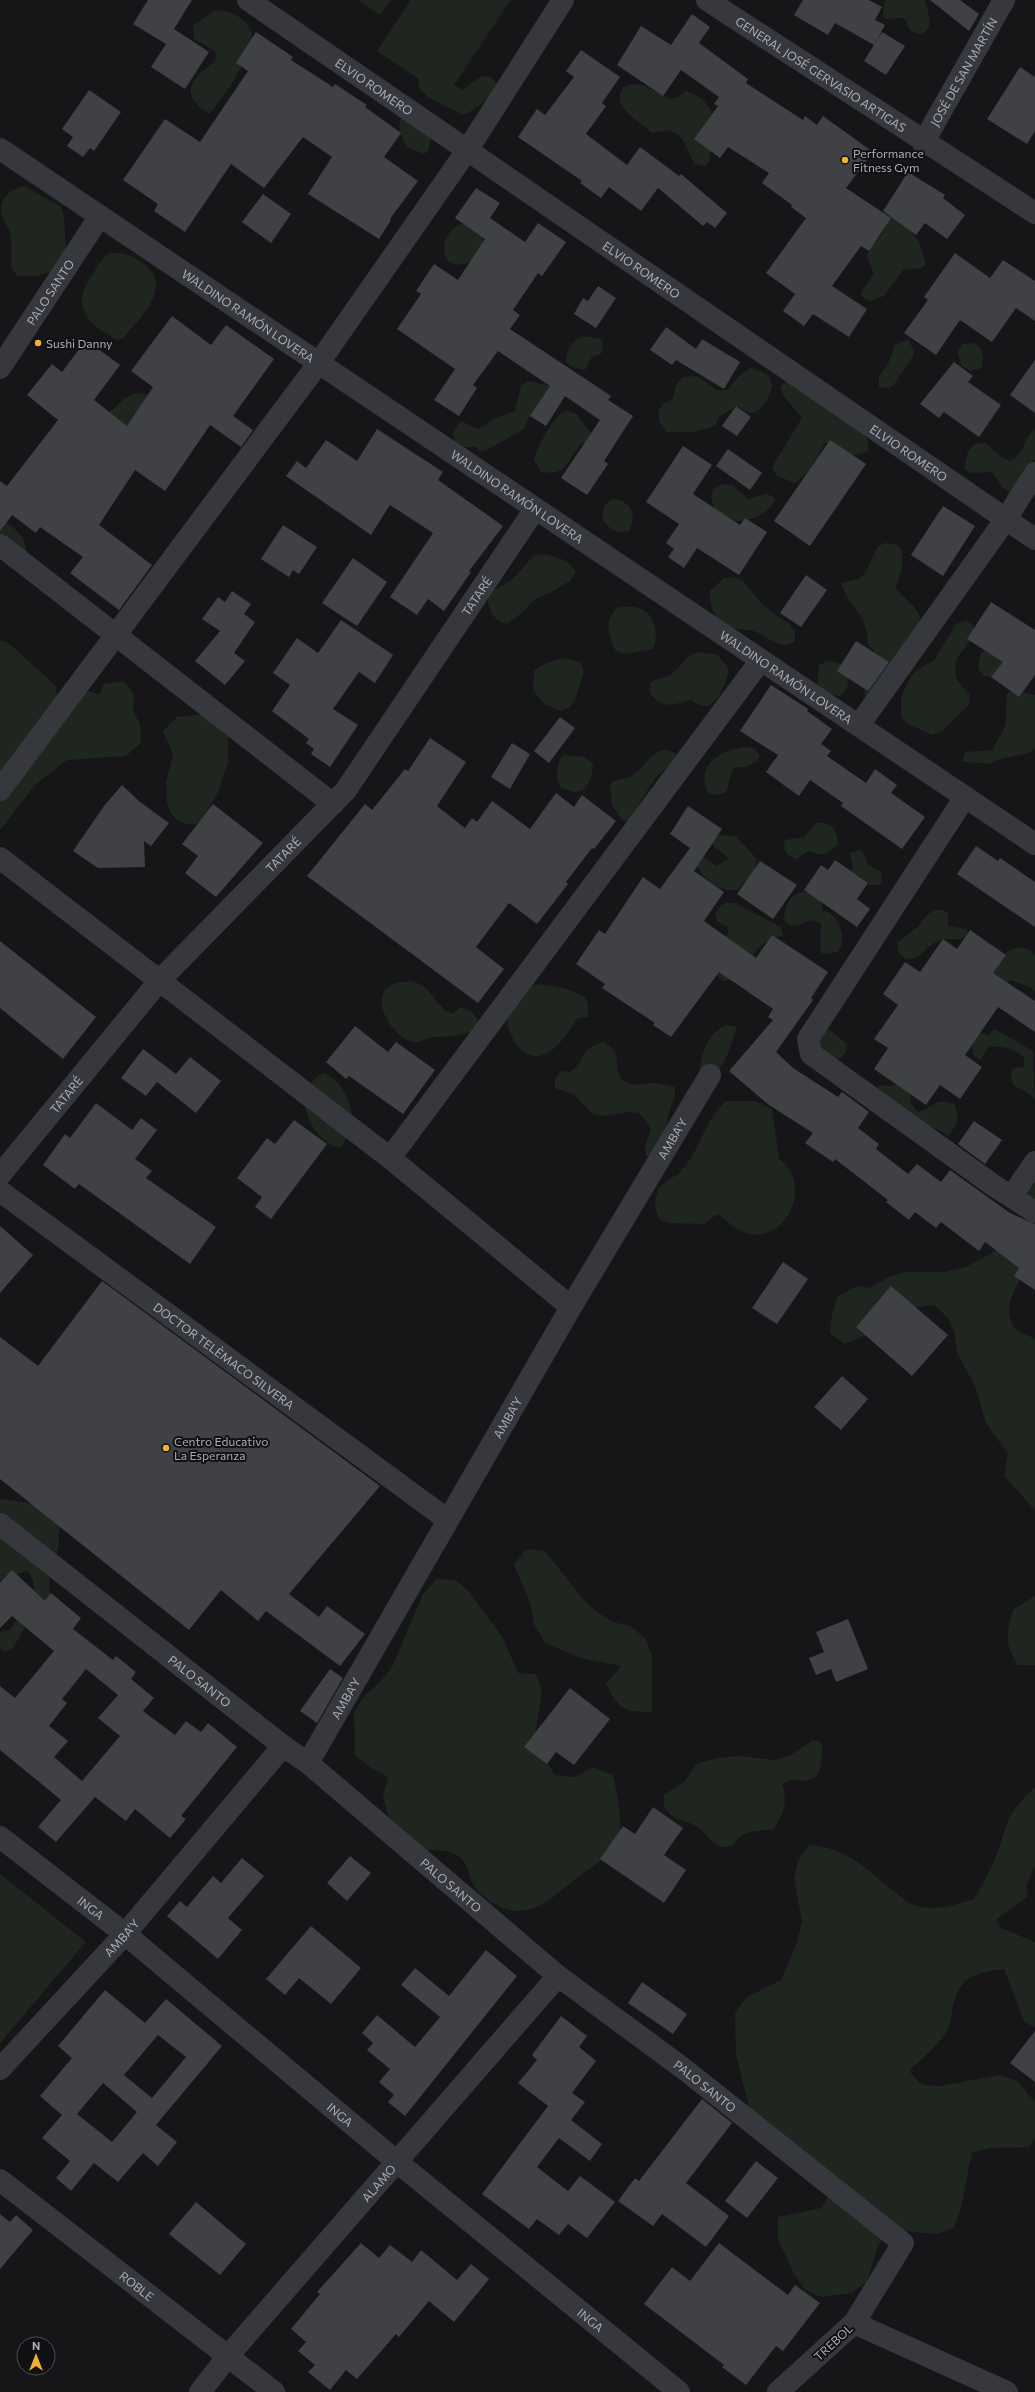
<svg xmlns="http://www.w3.org/2000/svg" width="1035" height="2392" font-family="Commissioner,sans-serif">
	<style>
		.green { fill: #1e261f }
		.building { fill: #404145; fill-rule: evenodd }
		.lines { fill: none; stroke-linecap: round; stroke-linejoin: round }
		.minor { stroke: #37383d; stroke-width: 22 }
		.poi-dot { fill: #f2b134; stroke: #111113; stroke-width: 1.5 }
		.labels { text-anchor: middle; dominant-baseline: central; stroke-width: 4; stroke-linejoin: round; paint-order: stroke }
		.street-label { font-size: 12px; fill: #a8adb8; stroke: #111113 }
		.poi-label { font-size: 12px; fill: #a8adb8; stroke: #111113; text-anchor: start }
	</style>
	<rect width="100%" height="100%" fill="#161618"/>
	<path class="green" d="M358,0H391L380,15Z
		M411,0H511L454,85L463,90C474,81 490,66 498,87C488,98 477,110 463,115L429,98L418,87L419,79L377,51Z
		M885,0H925C927,11 936,29 921,34C911,33 909,31 906,20L902,18L886,19L883,15Z
		M216,10C232,11 257,22 251,43C245,66 225,96 210,113C203,112 200,108 195,102C182,84 203,71 215,61L216,52L194,39L193,25Z
		M632,84L642,85L670,99L678,97L686,91C698,95 706,101 712,112L710,122L696,136L711,148L709,162L705,166L695,164C687,153 686,135 670,131C664,129 657,133 651,132C640,120 610,108 623,88Z
		M402,116L431,136L428,151L424,154L407,147C402,138 396,125 402,116Z
		M24,186L61,207L64,216L66,252L57,269L38,276H17L11,267C12,255 12,245 10,233C8,226 3,220 1,213C0,197 11,189 24,186Z
		M898,214L919,242L926,265L922,268L903,270L884,296L870,301L861,296L862,291L874,274L867,256C872,241 888,233 888,216Z
		M460,224H471L482,234L484,244L470,263L455,265L447,260C440,245 446,232 460,224Z
		M109,253C122,252 131,255 141,262C177,285 139,319 122,339L117,340C89,324 69,309 92,275C97,268 102,258 109,253Z
		M582,336L601,339L603,344L602,353L592,357L585,370L575,368L566,363C566,351 571,341 582,336Z
		M908,339L914,351L913,356L893,386L889,388L879,387V376L888,364L895,345Z
		M973,343L981,349L983,358L982,368L970,371L962,366L957,352L962,344Z
		M751,367L768,375L772,384C772,393 762,413 751,413C745,412 742,408 736,406L719,417L715,426L710,428L692,432H666L660,423L658,411L664,403L673,399L676,385L683,377L697,376L717,390H727L740,375Z
		M528,381L551,386L537,409L527,420L524,429L485,451H480L476,447H456L453,432L461,421L478,429L495,418L515,411L521,386Z
		M788,381L864,433L868,442V452L850,456L834,444L825,443C817,458 809,473 795,483L777,476L772,467L802,418L783,395L780,386Z
		M139,393L148,395L125,433L107,413C121,406 122,395 139,393Z
		M567,411L576,414L592,434L591,447L582,443C565,460 570,476 541,472L534,460C537,448 554,413 567,411Z
		M1035,429V460L1025,469L1010,492L1002,487L992,472L972,473L964,469L968,451L975,444L986,443L1001,457L1010,461C1027,452 1022,439 1035,429Z
		M723,484L732,485L748,499L767,494L776,498C765,527 703,533 713,489Z
		M613,499C632,501 637,515 629,531C617,535 608,528 602,519L604,505Z
		M0,519C18,529 29,540 27,561L21,568L11,569C0,556 0,538 0,519Z
		M886,543L895,544L902,550V569L895,588L915,608L920,616L918,635L866,700L864,690L877,675C877,664 879,652 868,645C868,613 848,607 841,583L859,579L865,573L878,546Z
		M542,554C556,556 569,560 576,572L570,581L552,592L535,599L523,612L507,624C492,620 488,609 487,594L513,579L533,556Z
		M733,577L742,580L761,603L775,615L790,624L795,632V642C777,651 772,638 756,632C750,629 742,631 735,629C717,624 709,609 710,591L724,578Z
		M619,607C625,607 633,606 639,608C656,614 659,635 653,649L623,654L615,650C609,633 602,620 619,607Z
		M966,620L974,626L973,636L956,660L955,670L957,680L970,695L969,705L941,732L932,735L906,723L901,715V697L910,678L917,670L934,660L956,624Z
		M0,641H4L12,646L56,686L57,696L91,691L99,695L104,684L124,681L134,694L133,711L140,724L141,743L126,756L67,760L36,784L0,830Z
		M989,647L1007,660L992,677L983,676L978,668L981,653Z
		M698,652L718,655L729,670C724,685 722,697 708,706L699,705L691,700C672,705 662,710 649,692L650,683C658,677 661,679 668,676C680,670 683,657 698,652Z
		M561,658L581,662L584,672L575,700L570,707L561,711L544,704L533,690L534,671L542,665Z
		M827,661L836,662L846,667L848,687L840,696C829,695 823,692 817,683L819,665Z
		M1017,691L1035,695V749C1021,759 1005,754 991,764C981,762 972,764 962,761L965,752L993,750C996,739 1005,732 1006,721C1007,711 1005,702 1008,692Z
		M197,715H206L228,734V762L218,792L203,818L196,824H186L177,820L170,812L167,802L166,782L173,754L163,731L177,717Z
		M744,747L754,748L760,756L758,760L747,767H737L732,771L727,790L724,793L712,795L708,793C695,765 719,751 744,747Z
		M665,750L676,753C675,766 664,767 657,776C646,790 639,807 628,821L622,820L612,805L610,785C617,776 625,781 633,775C645,768 649,753 665,750Z
		M563,755L585,757L593,765L592,775L585,790L575,792L561,788C555,776 555,766 563,755Z
		M816,823H825L834,828L839,844C824,854 828,858 808,851L796,859C786,856 782,850 785,840L804,837Z
		M716,835L736,836L757,859L754,872L737,890C721,893 696,876 696,859L705,858L717,866L728,859C724,851 716,851 712,844Z
		M858,850L863,852L868,865L881,872L882,882L879,885H869L857,874L848,873L853,867L850,853Z
		M802,892C816,892 823,901 823,914L825,911C840,915 847,941 838,952L823,954L820,950L821,924C808,912 796,936 784,920C785,907 788,895 802,892Z
		M726,903H735L781,927L783,936C777,937 770,940 765,943C750,952 741,980 723,981L716,974L728,931L727,926L717,922L715,913L721,905Z
		M934,910H944L948,914V926L967,929L968,934L960,939C952,940 944,937 936,942C922,950 913,970 898,952V942L919,926L927,915Z
		M1019,947L1028,949L1035,955V992L1030,987L1011,980L1003,984L984,972L993,973L1009,950Z
		M409,981C434,984 433,1007 453,1014L460,1007L471,1011L477,1018L478,1028C464,1037 449,1036 434,1037C427,1037 421,1043 413,1042C394,1039 370,1001 388,987C392,983 403,982 409,981Z
		M536,984C547,985 577,989 585,998C589,1003 588,1011 588,1017L578,1018C569,1031 556,1053 539,1056C516,1059 499,1019 511,1002C516,994 527,988 536,984Z
		M727,1025L737,1027L727,1056L717,1073L700,1072C700,1054 709,1031 727,1025Z
		M995,1029L1033,1051L1035,1101C1031,1091 1019,1091 1012,1083L1011,1072L1014,1068L1024,1067V1058C1014,1048 1002,1046 989,1047L980,1060L973,1055L972,1045L976,1036L980,1033L990,1035L991,1031Z
		M820,1030H830L847,1044L846,1053L832,1065L813,1037Z
		M603,1042C627,1052 609,1071 626,1082C635,1088 644,1082 654,1083C661,1083 668,1086 675,1087V1097L668,1115L664,1154L655,1159L646,1156L645,1146L651,1128L639,1113L629,1112L602,1116L593,1114L573,1094L555,1088V1079L560,1071L570,1072C586,1061 579,1049 603,1042Z
		M324,1073C352,1087 361,1123 340,1148C309,1141 288,1088 324,1073Z
		M899,1084L909,1085L911,1103L918,1112C934,1107 938,1096 955,1105C959,1120 958,1124 948,1136C935,1125 928,1127 913,1132L876,1094L879,1085L889,1086Z
		M726,1101H755L772,1109L779,1159C816,1185 784,1248 743,1232C734,1228 725,1219 717,1214L705,1224L668,1223L660,1220C655,1210 653,1202 658,1191C662,1181 677,1177 683,1169C701,1148 705,1119 726,1101Z
		M1035,1184V1212L1027,1198L1030,1189Z
		M999,1249L1015,1258L1022,1277C1012,1293 1002,1312 1016,1329C1020,1333 1030,1336 1035,1339V1510L1004,1476L1008,1454L986,1423L975,1386L957,1353L955,1335L948,1318L934,1305L916,1307L883,1329L844,1344L830,1333L832,1315L838,1296L857,1286L870,1288L887,1278L905,1272H945L966,1267Z
		M0,1499L39,1504L59,1524V1543L54,1567L49,1574L50,1594L46,1602L32,1615L13,1648L5,1652L0,1649V1632L10,1630L34,1588L33,1579L27,1571L18,1574L0,1586Z
		M526,1549L545,1551L582,1598L597,1612L613,1622L630,1626L645,1638L652,1655V1712C624,1712 619,1710 606,1684L621,1666L580,1658L545,1643L534,1624L530,1603L514,1565Z
		M437,1579L456,1580L470,1593L503,1638L518,1673L536,1674L542,1692L535,1734L544,1758L555,1775L575,1777L593,1767L613,1775C616,1788 623,1821 619,1834C611,1856 594,1865 578,1877C558,1893 537,1916 509,1910C496,1906 479,1896 473,1884C467,1872 468,1856 449,1852C437,1849 422,1851 410,1850L388,1815L383,1796L388,1777L371,1768L355,1755L354,1712L365,1695L380,1682L392,1667L423,1594Z
		M1035,1596V1665H1018C1004,1643 1006,1635 1013,1610Z
		M813,1740L819,1741L822,1745C822,1755 823,1778 809,1780C795,1783 796,1776 782,1784C788,1801 784,1815 773,1829C763,1831 752,1830 743,1835C736,1838 736,1846 727,1847C714,1848 708,1836 700,1829C690,1820 676,1822 668,1812C663,1806 663,1802 664,1795L685,1781L696,1764L718,1758L741,1756L775,1760L791,1755Z
		M1035,1788V1866L1026,1886L1028,1897L996,1919L1001,1928L1035,1942V2028L1024,2021L1004,1969C977,1972 958,1977 953,2007C951,2014 951,2025 947,2031C937,2047 922,2058 909,2071L922,2085L941,2086L999,2075L1017,2081L1035,2102V2138L1028,2147L991,2148L972,2152L961,2208L954,2228L936,2234L895,2230L879,2243L867,2281L852,2293L821,2297L805,2290L794,2274L778,2239V2217L821,2208L831,2192L750,2111L736,2055L735,2012L747,1997L781,1980L797,1942L802,1921L794,1879L798,1861L809,1845C848,1848 862,1866 891,1889C897,1893 904,1901 911,1904C930,1913 955,1905 974,1899C980,1888 987,1876 993,1864C1008,1829 1002,1815 1035,1788Z
		M0,1874L86,1942L0,2043Z"/>
	<path class="building" d="M148,0H192L174,29L209,52L185,89L151,67L166,44L133,24Z
		M803,0H869L882,7L875,20L885,25L874,45L835,23L828,35L794,15Z
		M930,0H960L979,14L969,31Z
		M692,14L710,27L699,43L748,79L746,83L803,120L805,116L817,125L823,116L873,152L846,188L891,218L869,251L861,246L832,286L867,309L849,337L813,314L804,326L783,311L795,294L766,273L806,218L791,207L792,205L762,183L769,173L728,147L720,158L694,139L718,106L714,104L719,97L681,70L663,96L617,65L641,26L671,45Z
		M256,32L293,57L291,60L333,87L335,84L367,105L365,107L401,133L384,157L418,181L390,219L391,220L379,239L308,194L332,157L303,137L264,188L231,164L185,232L154,211L158,204L123,180L165,119L200,142L248,71L236,63Z
		M882,32L905,46L886,75L864,61Z
		M581,50L620,77L602,103L606,106L586,134L627,165L640,147L679,176L681,174L727,213L715,228L707,222L703,226L658,188L641,211L609,187L601,198L580,183L582,181L518,137L537,109L545,115L574,77L566,71Z
		M1020,67L1035,77V131L1027,144L987,119Z
		M89,90L121,112L94,151L90,148L83,157L67,146L73,137L62,129Z
		M908,172L945,195L943,198L965,215L947,239L925,223L916,235L883,211Z
		M476,188L500,203L490,218L525,242L538,223L566,242L542,276L538,273L513,310L520,315L510,329L611,396L608,400L633,416L604,461L608,464L587,495L561,478L600,420L565,396L546,426L530,416L550,386L498,351L473,385L477,388L459,416L434,400L455,369L397,329L421,294L416,291L434,264L458,280L485,239L455,218Z
		M263,194L291,214L271,243L242,222Z
		M955,253L990,278L1003,260L1035,281V321L1016,308L992,342L960,320L936,355L904,333L928,300L924,297Z
		M598,286L616,298L596,328L574,314L583,298L588,301Z
		M172,316L211,345L226,325L274,359L233,416L253,430L241,447L210,425L165,491L135,470L99,525L152,565L119,610L70,573L83,557L40,527L36,533L12,515L0,531V481L7,486L58,420L27,395L52,364L62,372L86,340L120,365L94,400L127,426L153,387L131,371Z
		M666,327L696,349L702,339L740,362L724,389L676,360L672,365L650,350Z
		M1035,360V413L1010,395Z
		M954,362L973,376L968,382L1001,405L979,437L944,412L939,418L920,404Z
		M736,406L751,417L737,436L722,426Z
		M377,429L443,472L438,480L503,526L469,571L471,572L444,611L428,599L417,615L390,597L433,533L390,505L371,535L286,476L297,461L306,468L326,440L357,461Z
		M830,440L866,464L810,546L774,521Z
		M683,446L712,465L693,494L740,525L745,518L767,532L739,575L697,548L684,568L668,557L674,549L666,543L679,524L646,502Z
		M728,449L762,473L750,490L716,466Z
		M943,506L975,526L943,576L911,555Z
		M283,525L317,547L299,574L293,570L289,577L261,559Z
		M353,558L387,582L357,626L322,603Z
		M806,575L827,590L801,627L780,613Z
		M232,591L251,604L244,614L255,622L234,653L245,661L225,685L195,661L220,631L202,619L218,597L225,602Z
		M991,602L1035,630V675L1019,697L991,677L1003,662L967,639Z
		M341,620L393,655L375,683L359,672L333,709L358,725L330,767L311,754L314,749L306,743L309,739L272,711L290,685L273,673L297,638L318,653Z
		M856,641L889,662L868,691L837,671Z
		M771,685L808,709L807,711L832,729L821,744L831,751L827,756L866,783L875,769L897,785L891,793L925,817L902,849L841,806L843,803L810,780L799,796L766,772L778,755L740,731Z
		M560,717L575,728L549,763L534,751Z
		M430,738L466,762L437,806L465,828L472,818L477,822L492,801L530,829L556,793L574,807L582,795L616,821L594,849L592,848L566,882L568,884L537,924L509,903L476,947L504,969L478,1003L307,876L365,804L372,810L405,769L408,771Z
		M512,743L530,754L510,789L491,777Z
		M122,785L140,802L169,823L151,846L144,841L145,867L98,868L73,851L104,806Z
		M213,804L263,843L216,897L185,873L198,856L182,844Z
		M688,806L722,829L694,871L724,892L704,921L756,958L772,935L828,972L811,998L813,1000L776,1052L793,1068L838,1097L842,1092L869,1112L858,1128L879,1144L876,1149L908,1174L917,1164L941,1182L950,1170L1010,1213L1035,1224V1290L1014,1276L1019,1268L985,1242L979,1251L941,1222L936,1228L915,1212L909,1220L886,1202L888,1200L835,1159L833,1162L805,1143L813,1133L769,1105L729,1071L773,1020L768,1017L773,1009L719,972L671,1037L653,1025L655,1023L602,988L605,984L576,964L599,930L605,934L643,877L660,889L690,848L670,834Z
		M976,846L998,861L1000,858L1035,882V927L957,874Z
		M835,860L868,883L857,899L870,909L857,927L804,890L821,865L828,870Z
		M760,861L797,885L773,919L737,894Z
		M970,930L1006,955L993,973L1035,1001V1032L998,1007L965,1055L982,1067L960,1099L940,1085L926,1105L874,1069L888,1048L874,1039L898,1005L883,994L905,962L920,972L943,939L957,949Z
		M0,941L96,1017L63,1059L0,1008Z
		M355,1026L388,1052L396,1042L435,1070L403,1114L349,1076L346,1079L326,1062Z
		M143,1049L176,1074L190,1057L221,1081L196,1113L157,1082L146,1096L121,1078Z
		M96,1103L132,1130L141,1118L157,1130L135,1159L152,1171L146,1178L216,1227L190,1264L79,1184L75,1189L43,1165L65,1134L70,1138Z
		M294,1120L327,1144L271,1219L255,1207L262,1197L237,1178L267,1138L275,1144Z
		M974,1121L1002,1140L985,1164L958,1144Z
		M0,1226L33,1255L0,1293Z
		M783,1262L808,1279L777,1324L752,1308Z
		M102,1281L380,1486L289,1594L319,1617L327,1606L365,1634L340,1666L266,1611L258,1621L221,1590L189,1630L0,1479V1337L38,1366Z
		M891,1286L948,1335L912,1376L856,1327Z
		M842,1376L868,1399L841,1430L814,1407Z
		M12,1570L45,1601L51,1593L81,1618L73,1629L113,1660L116,1656L136,1672L131,1679L154,1698L143,1711L175,1735L186,1721L201,1732L208,1723L237,1747L181,1816L186,1819L170,1838L135,1809L126,1821L95,1797L56,1842L38,1827L61,1800L0,1750V1686L15,1698L54,1651L12,1616L0,1628V1583ZM86,1669L118,1695L98,1718L120,1736L82,1781L54,1757L68,1741L49,1726L67,1703L62,1699Z
		M848,1619L868,1669L836,1682L831,1669L816,1675L809,1658L824,1652L816,1632Z
		M330,1669L343,1678L317,1723L300,1711Z
		M570,1688L610,1719L574,1765L556,1752L547,1764L524,1747Z
		M653,1807L683,1828L664,1855L686,1870L664,1903L600,1859L623,1826L635,1834Z
		M350,1856L371,1873L347,1901L327,1883Z
		M242,1858L264,1876L228,1918L242,1930L218,1959L167,1916L180,1901L187,1907L213,1876L221,1883Z
		M311,1926L361,1968L331,2004L299,1978L285,1995L266,1979Z
		M486,1950L517,1976L405,2116L388,2102L394,2095L379,2082L390,2069L367,2050L373,2043L362,2033L377,2015L415,2047L440,2017L401,1985L415,1968L449,1996Z
		M642,1982L687,2014L673,2034L628,2003Z
		M105,1990L145,2023L166,1999L222,2046L156,2125L177,2142L158,2166L143,2153L118,2182L94,2163L71,2191L56,2178L70,2161L42,2138L62,2115L40,2096L72,2058L58,2046ZM158,2035L186,2057L152,2098L124,2075ZM103,2083L137,2112L112,2142L77,2114Z
		M561,2016L587,2036L579,2047L596,2061L572,2093L585,2102L571,2120L602,2144L590,2161L559,2138L537,2167L568,2191L580,2176L615,2202L587,2238L568,2224L559,2235L537,2219L529,2229L482,2194L548,2106L518,2083L537,2060L532,2055Z
		M1035,2031V2082L1010,2063Z
		M702,2099L732,2123L686,2183L729,2216L706,2247L662,2214L653,2226L618,2201L635,2178L639,2181Z
		M756,2161L778,2178L747,2218L725,2201Z
		M196,2202L246,2244L220,2275L169,2234Z
		M0,2214L10,2222L16,2215L33,2230L0,2269Z
		M361,2243L379,2258L390,2245L412,2262L421,2250L457,2280L471,2264L489,2279L454,2322L429,2301L399,2337L396,2334L357,2379L346,2370L330,2390L308,2372L315,2365L298,2351L306,2342L291,2329L320,2294L317,2292Z
		M719,2243L788,2295L795,2285L820,2303L783,2351L776,2346L746,2385L722,2367L724,2365L644,2304L672,2267L690,2281Z"/>
	<g class="lines">
		<g class="minor">
			<path id="s1" d="M248,0L1035,539"/>
			<path id="s2" d="M707,0L1035,213"/>
			<path id="s3" d="M923,143L1004,0"/>
			<path id="s4" d="M0,149L1035,844"/>
			<path id="s5" d="M0,368L100,216"/>
			<path d="M0,545L333,804"/>
			<path d="M859,725L1006,519L1035,473"/>
			<path d="M0,790L318,364L468,149L563,0"/>
			<path d="M965,797L808,1039L811,1054L993,1185L1035,1212"/>
			<path d="M0,858L390,1158L571,1307"/>
			<path d="M390,1158L761,660"/>
			<path id="s6" d="M0,1175L160,980L346,790L535,509"/>
			<path id="s7" d="M0,1191L448,1520"/>
			<path d="M1012,1196L1035,1162"/>
			<path id="s8" d="M0,1524L283,1746L308,1763L558,1976L684,2069L903,2243L854,2323L778,2392"/>
			<path id="s9" d="M308,1763L571,1307L710,1075"/>
			<path id="s10" d="M0,1837L125,1934L396,2161L679,2392"/>
			<path id="s11" d="M0,2069L125,1934L283,1746"/>
			<path id="s12" d="M0,2180L274,2392"/>
			<path d="M854,2323L1007,2392"/>
			<path id="s13" d="M200,2392L228,2356L558,1976"/>
		</g>
	</g>
	<g class="poi-dot">
		<circle cx="845" cy="160" r="4"/>
		<circle cx="38" cy="343" r="4"/>
		<circle cx="166" cy="1448" r="4"/>
	</g>
	<g class="labels">
		<g class="street-label">
			<text stroke="none"><textPath href="#s3" startOffset="82">JOSÉ DE SAN MARTÍN</textPath></text>
			<text stroke="none"><textPath href="#s2" startOffset="136">GENERAL JOSÉ GERVASIO ARTIGAS</textPath></text>
			<text stroke="none"><textPath href="#s1" startOffset="153">ELVIO ROMERO</textPath></text>
			<text stroke="none"><textPath href="#s1" startOffset="477">ELVIO ROMERO</textPath></text>
			<text stroke="none"><textPath href="#s5" startOffset="91">PALO SANTO</textPath></text>
			<text stroke="none"><textPath href="#s4" startOffset="299">WALDINO RAMÓN LOVERA</textPath></text>
			<text stroke="none"><textPath href="#s1" startOffset="801">ELVIO ROMERO</textPath></text>
			<text stroke="none"><textPath href="#s4" startOffset="623">WALDINO RAMÓN LOVERA</textPath></text>
			<text stroke="none"><textPath href="#s6" startOffset="752">TATARÉ</textPath></text>
			<text stroke="none"><textPath href="#s4" startOffset="947">WALDINO RAMÓN LOVERA</textPath></text>
			<text stroke="none"><textPath href="#s6" startOffset="428">TATARÉ</textPath></text>
			<text stroke="none"><textPath href="#s6" startOffset="104">TATARÉ</textPath></text>
			<text stroke="none"><textPath href="#s9" startOffset="723">AMBA'Y</textPath></text>
			<text stroke="none"><textPath href="#s7" startOffset="278">DOCTOR TELÈMACO SILVERA</textPath></text>
			<text stroke="none"><textPath href="#s9" startOffset="399">AMBA'Y</textPath></text>
			<text stroke="none"><textPath href="#s8" startOffset="254">PALO SANTO</textPath></text>
			<text stroke="none"><textPath href="#s9" startOffset="75">AMBA'Y</textPath></text>
			<text stroke="none"><textPath href="#s8" startOffset="578">PALO SANTO</textPath></text>
			<text stroke="none"><textPath href="#s10" startOffset="115">INGA</textPath></text>
			<text stroke="none"><textPath href="#s11" startOffset="179">AMBA'Y</textPath></text>
			<text stroke="none"><textPath href="#s8" startOffset="902">PALO SANTO</textPath></text>
			<text stroke="none"><textPath href="#s10" startOffset="439">INGA</textPath></text>
			<text stroke="none"><textPath href="#s13" startOffset="275">ALAMO</textPath></text>
			<text stroke="none"><textPath href="#s12" startOffset="173">ROBLE</textPath></text>
			<text stroke="none"><textPath href="#s10" startOffset="763">INGA</textPath></text>
			<text transform="translate(833 2342) rotate(-43)">TREBOL</text>
		</g>
		<g class="poi-label">
			<text x="853" y="153">Performance<tspan x="853" dy="14">Fitness Gym</tspan></text>
			<text x="46" y="343">Sushi Danny</text>
			<text x="174" y="1441">Centro Educativo<tspan x="174" dy="14">La Esperanza</tspan></text>
		</g>
	</g>
	<g transform="translate(36 2356)"><circle r="19" fill="#111113" stroke="#4d4f55"/>
	<path d="M0-3L7 15L0 10L-7 15Z" fill="#f2b134"/>
	<text y="-6" font-size="11" font-weight="bold" text-anchor="middle" fill="#a8adb8">N</text>
	</g>
</svg>
